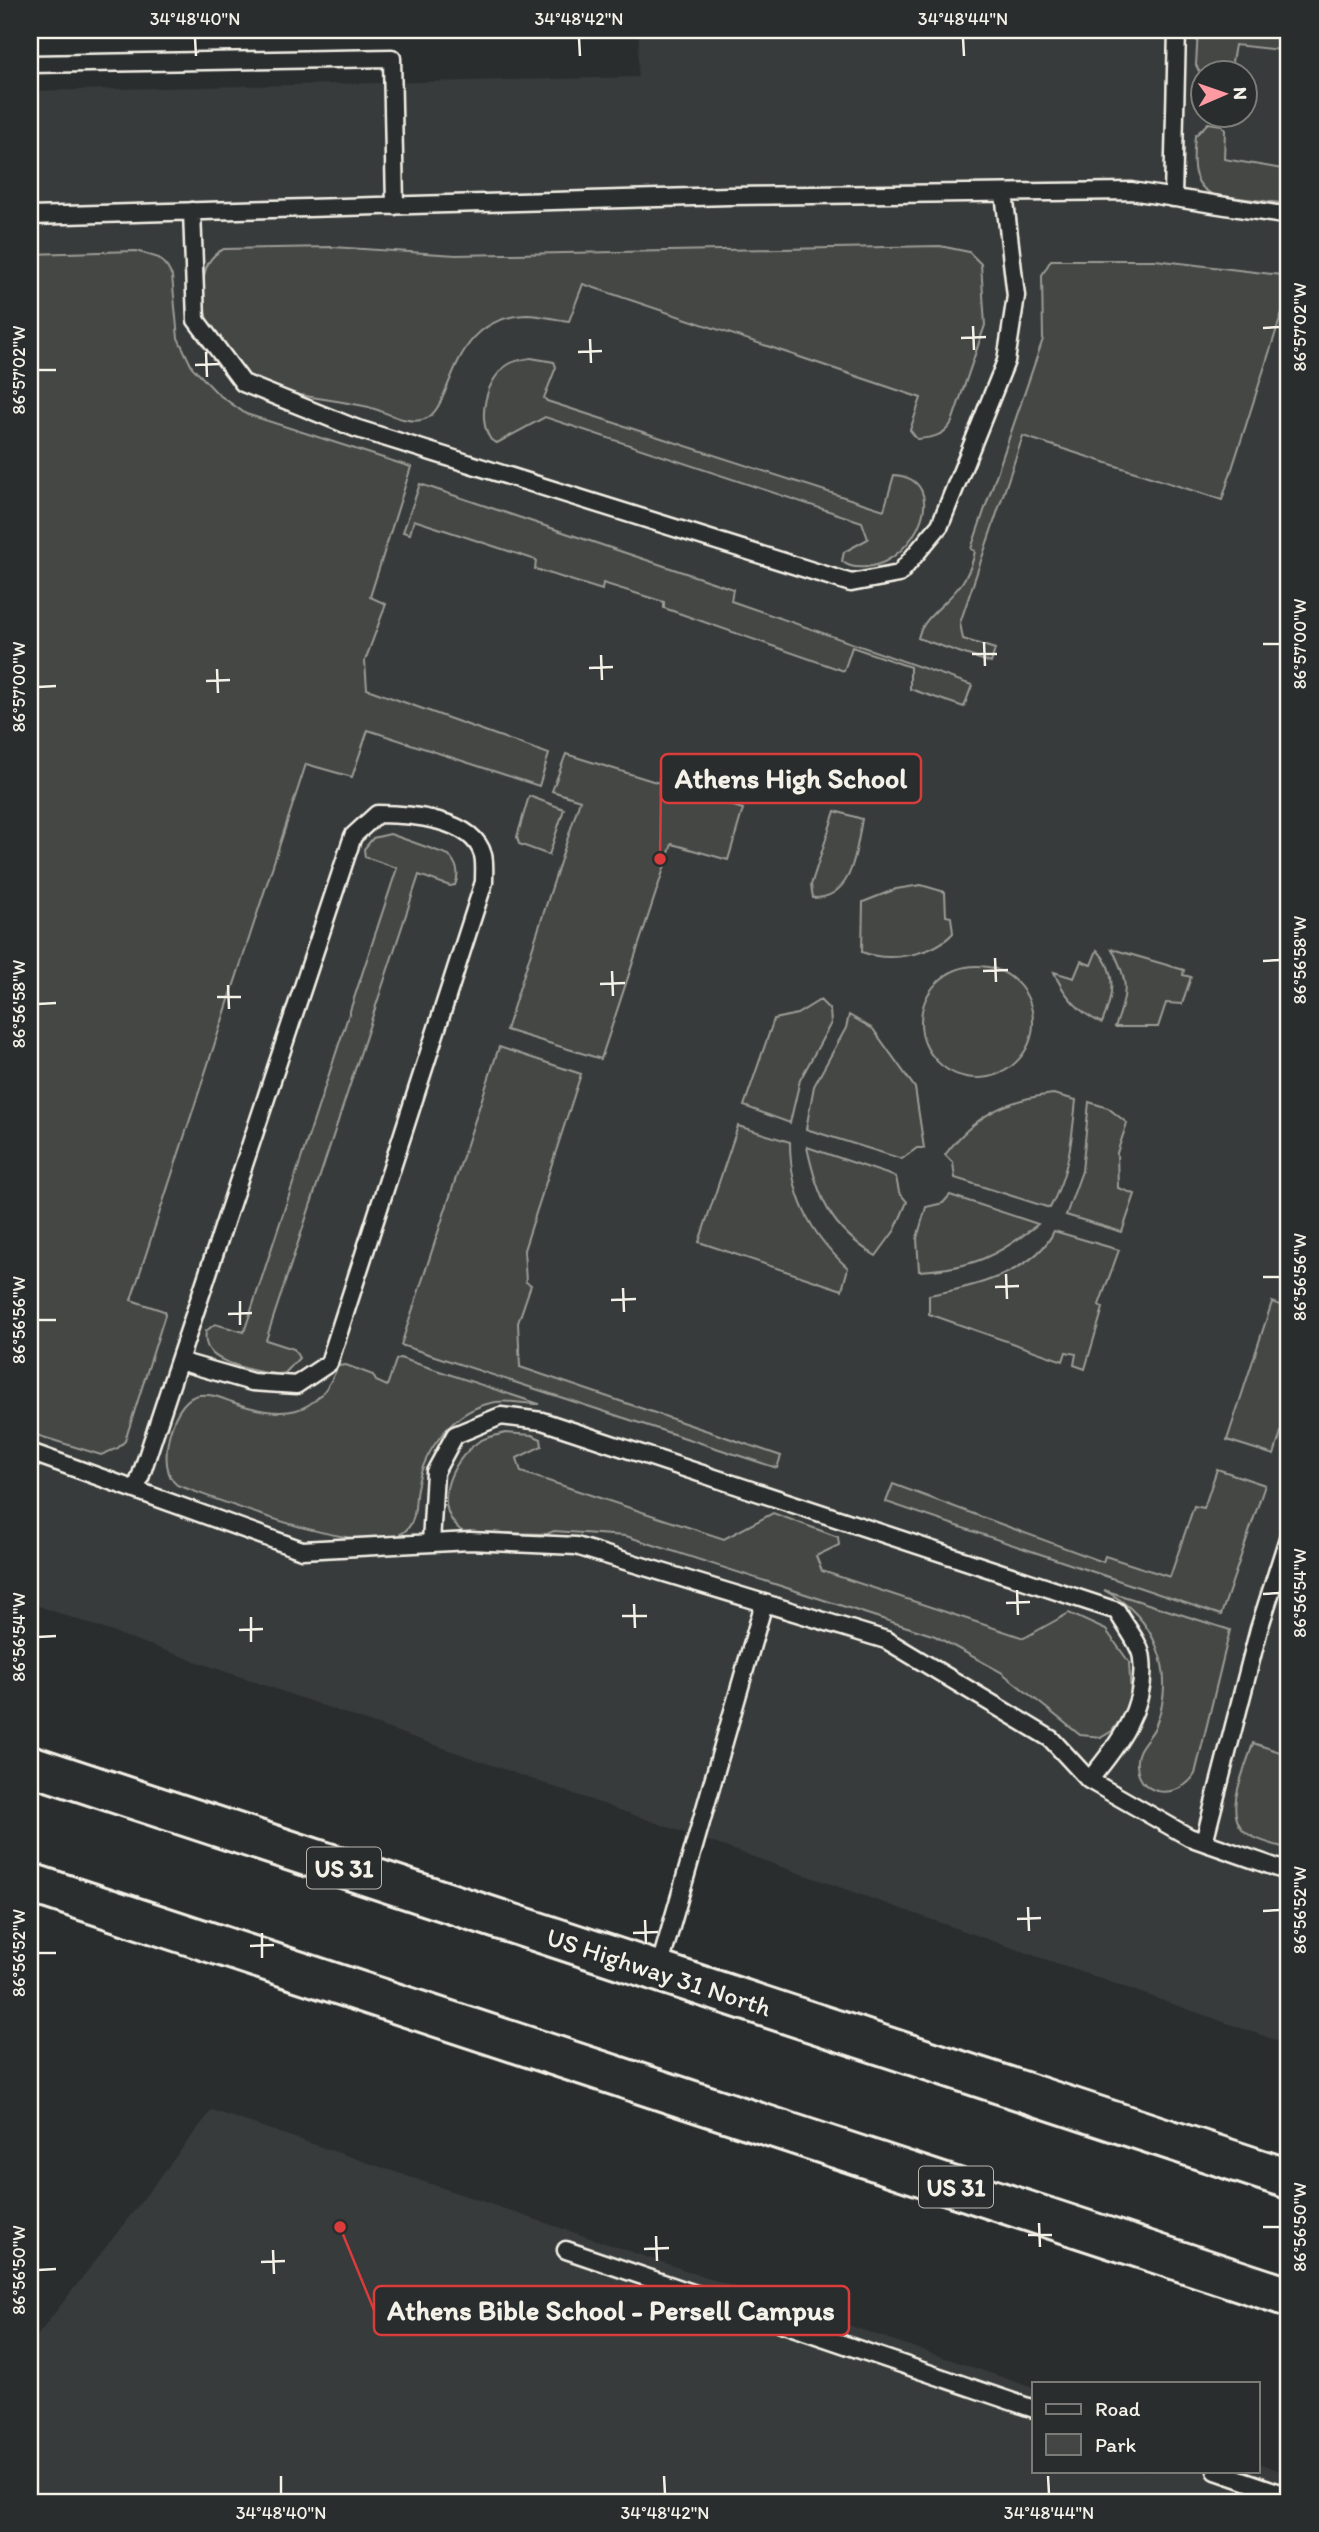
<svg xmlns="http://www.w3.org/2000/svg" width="1319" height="2532" font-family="Itim,sans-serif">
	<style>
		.built { fill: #373a3a; fill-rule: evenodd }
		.green { fill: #444645; stroke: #9c9c96; stroke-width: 2 }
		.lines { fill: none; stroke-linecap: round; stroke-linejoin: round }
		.service-casing { stroke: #f4f1e8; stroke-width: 21 }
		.primary-casing { stroke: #f4f1e8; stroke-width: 44 }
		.path { stroke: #f4f1e8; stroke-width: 4.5; stroke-dasharray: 5 5; stroke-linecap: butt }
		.service { stroke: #2a2d2e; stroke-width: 16 }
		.primary { stroke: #2a2d2e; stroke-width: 38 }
		.ticks { fill: none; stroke: #f4f1e8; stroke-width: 2.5 }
		.labels { text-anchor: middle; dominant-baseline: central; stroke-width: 5; stroke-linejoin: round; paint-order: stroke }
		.shield { fill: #2a2d2e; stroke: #b7b6b0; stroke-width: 2 }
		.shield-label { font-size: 24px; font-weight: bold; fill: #f4f1e8 }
		.street-label { font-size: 26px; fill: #f4f1e8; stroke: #2a2d2e }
		.leader { fill: none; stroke: #d93c3b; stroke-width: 2.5 }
		.callout-dot { fill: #d93c3b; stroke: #2a2d2e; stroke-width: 2.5 }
		.callout { fill: #2a2d2e; stroke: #d93c3b; stroke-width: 2.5 }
		.callout-label { font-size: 28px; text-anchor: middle; font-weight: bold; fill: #f4f1e8 }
		.neatline { fill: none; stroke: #f4f1e8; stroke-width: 2.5 }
		.ticks-label { font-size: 18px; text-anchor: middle; fill: #f4f1e8 }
	</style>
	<rect width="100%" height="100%" fill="#2a2d2e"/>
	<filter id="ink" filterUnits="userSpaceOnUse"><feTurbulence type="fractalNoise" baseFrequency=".0143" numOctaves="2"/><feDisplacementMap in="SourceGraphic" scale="14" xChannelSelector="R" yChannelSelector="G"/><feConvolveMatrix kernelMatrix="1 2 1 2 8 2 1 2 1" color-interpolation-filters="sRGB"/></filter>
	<g filter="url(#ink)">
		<path class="built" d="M639,30H1289V2045L30,1603V91L638,77ZM1204,74H1246V116H1204Z
			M212,2110L1034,2388V2471H1258V2463L1289,2474V2502H30V2345Z"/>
		<path class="green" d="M1198,30H1289V51L1235,45L1230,73L1204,74L1203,79L1196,65Z
			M1208,123L1222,125L1225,130L1224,159L1289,170V204L1214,195C1189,184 1193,159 1195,136Z
			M940,246L969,252L981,264L985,325L952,422C945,436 931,438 917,439L910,430L921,398L583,284L569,321C555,320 541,315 527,315C446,318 455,408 425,419C406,426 382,409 364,406C309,394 256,398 221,348C208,329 202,311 203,288C203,271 208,256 224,249L332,247L456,255Z
			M136,251L159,258L167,267L172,276L178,338L192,367L218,394L246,414L411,467L370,597L386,604L365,661L367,689L549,754L539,786L368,730L352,777L306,764L131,1300L164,1311L165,1315L125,1441L118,1448L101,1455L30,1433V254Z
			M1051,260H1155L1289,276V291L1222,500L1023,436L960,623L963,639L995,649L991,663L918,638C925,608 967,598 975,551L971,549L1043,339L1042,275Z
			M531,358L554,362L556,367L544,398L547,401L884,510L894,475C952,479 917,561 867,567C858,568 848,567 842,561L844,552L868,539L862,522L545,417L497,443L491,440C476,419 486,378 509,364C516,360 524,359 531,358Z
			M420,484L733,589L731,601L972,685L964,707L910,689V667L852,647L844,671L664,608V602L603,583L602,590L535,569L536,560L414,520L410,534L403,532Z
			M566,754L743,809L728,860L672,844L601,1059L506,1030L580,800L552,791Z
			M529,796L564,809L549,855L519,844L517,837Z
			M835,811L862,819C856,849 854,899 813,898L811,885Z
			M390,834L449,855C457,865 460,873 455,885L450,886L419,875L266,1340L294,1349L299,1358L285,1373C270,1377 221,1364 211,1352C205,1345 205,1339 206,1331L215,1324L244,1332L397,868L365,857L364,849L373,838Z
			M921,885L945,892L946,916L951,917L953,933C933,955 889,963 862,952L863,902L896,889Z
			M1112,949L1184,970L1183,975L1191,977L1182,1004L1166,1003L1158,1027H1115C1128,994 1129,981 1112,949Z
			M1097,950C1118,972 1113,997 1102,1023C1080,1014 1063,994 1054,972L1074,978L1081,961L1091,965Z
			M921 1022a56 56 0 1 1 112 0a56 56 0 1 1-112 0Z
			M820,1000L830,1010L831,1023L800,1080L790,1123L744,1106L774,1019L797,1014Z
			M849,1015L873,1029L915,1088L924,1148H917L902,1159L806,1129L814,1086L846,1028Z
			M499,1047L581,1074L524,1250L526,1282L531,1285L518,1323L520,1367L781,1456L777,1468L401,1345Z
			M1053,1094L1076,1100C1072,1140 1069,1172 1050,1208L955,1178L953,1163L945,1155C973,1117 1006,1099 1053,1094Z
			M1089,1102L1108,1108L1127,1123L1117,1153L1118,1188L1135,1194L1122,1232L1066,1215L1082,1171Z
			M738,1126L790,1142C790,1194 809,1233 848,1268L842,1290L699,1242Z
			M807,1147L896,1177L899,1192L907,1202L895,1230L876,1256C830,1228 818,1198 807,1147Z
			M950,1195L1038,1224C997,1257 972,1268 919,1271L917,1238L926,1207L943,1203Z
			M1054,1231L1119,1250L1099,1305L1103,1308L1085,1369L1074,1365L1076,1354L1066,1352L1063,1361L929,1314V1295C970,1288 1035,1273 1054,1231Z
			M1272,1302L1289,1308V1406L1274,1455L1227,1440Z
			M400,1358L539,1404C525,1404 509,1400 496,1402C455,1408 424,1449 417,1488C414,1503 418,1521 404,1532C366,1560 220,1500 177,1485C155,1468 171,1404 195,1396C208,1392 221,1398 232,1402C281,1419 317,1419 338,1366L346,1365L373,1375L376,1381L387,1386L396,1360Z
			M505,1433L532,1435L541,1439L542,1446L517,1458L521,1472L724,1539L773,1513L838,1537L839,1545L816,1556L822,1571L1024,1638L1069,1613L1106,1630L1129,1662L1131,1696L1125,1713L1112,1731L1102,1737L1080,1735L1001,1672L935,1636L626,1536L554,1531L547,1534L463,1532C430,1508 450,1462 478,1442C485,1437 496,1436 505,1433Z
			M1217,1469L1265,1485L1221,1615L886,1502L893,1484L1103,1562L1105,1556L1170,1577L1194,1506L1204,1508Z
			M1104,1590L1230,1630L1195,1774C1180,1799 1139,1799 1137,1765C1135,1748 1149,1740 1155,1727C1178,1672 1155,1617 1104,1590Z
			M1253,1743L1289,1755V1849C1276,1845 1260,1842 1248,1834C1220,1815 1246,1769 1253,1743Z"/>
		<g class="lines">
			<defs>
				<path id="service" d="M30,64L392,58L395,206
					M1173,198L1177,30
					M192,211L196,320L243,383L355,428L851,583L899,574L940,525L1006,361L1016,296L1004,193
					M30,216L729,196L1131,191L1289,216
					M30,1452L302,1550L470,1541L576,1546L886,1640L1051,1739L1089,1780L1189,1837L1289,1872
					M136,1490L353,836L377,814C408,814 473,818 483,855C485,863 484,874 484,882L329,1363L296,1385L252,1382L179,1361
					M431,1543L435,1472L455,1435L501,1416L542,1421L1117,1611C1124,1625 1141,1644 1142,1659C1147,1707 1118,1746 1089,1780
					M1204,1842L1259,1629L1289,1535
					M658,1972L764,1603
					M566,2250L1034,2409
					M1216,2471L1289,2496"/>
				<path id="primary" d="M30,1765L1289,2179
					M30,1883L1289,2297"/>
			</defs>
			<use href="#service" class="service-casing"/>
			<use href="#primary" class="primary-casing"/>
			<path class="path" d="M1289,319L1285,331L1289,333"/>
			<use href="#service" class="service"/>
			<use href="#primary" class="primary"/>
		</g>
	</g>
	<path class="ticks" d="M195,38L196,56M579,38L580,56M963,38L964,56M973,326L974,350M1263,328L1280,327M961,338L986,337M590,339L591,363M206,352L207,377M578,352L602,351M195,365L219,364M38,370H56M984,642L985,666M1263,644H1280M972,654H997M601,655L602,680M589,668L613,667M217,669L218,693M206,681L230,680M38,687L56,686M995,958L996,982M1263,961L1280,960M612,971L613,996M983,971L1008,970M600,984L625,983M228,985L229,1009M217,997H241M38,1004L56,1003M1006,1274L1007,1299M1263,1277H1280M995,1287L1019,1286M623,1288L624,1312M611,1300L636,1299M240,1301V1325M228,1314L252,1313M38,1320H56M1017,1590L1018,1615M1263,1594L1280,1593M1006,1603L1030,1602M634,1604L635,1628M622,1616H647M251,1617V1642M239,1630L263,1629M38,1637L56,1636M1028,1907L1029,1931M1263,1911L1280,1910M1017,1919L1041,1918M645,1920L646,1944M262,1933V1958M633,1933L658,1932M250,1946L274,1945M38,1953H56M1039,2223L1040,2247M1263,2227H1280M1028,2235H1052M656,2236L657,2261M644,2249L669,2248M273,2250L274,2274M261,2262L285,2261M38,2270L56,2269M281,2476V2494M664,2476L665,2494M1048,2476L1049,2494"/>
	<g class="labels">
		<g class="shield">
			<rect x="307" y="1847.5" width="74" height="41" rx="5"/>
			<rect x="919" y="2166.5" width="74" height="41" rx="5"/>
		</g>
		<g class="shield-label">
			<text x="344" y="1868">US 31</text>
			<text x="956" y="2187">US 31</text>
		</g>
		<g class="street-label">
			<text transform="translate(659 1972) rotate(18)">US Highway 31 North</text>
		</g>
	</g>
	<path class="leader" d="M660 859L661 778M340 2227L374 2310"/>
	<g class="callout-dot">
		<circle cx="660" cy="859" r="7"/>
		<circle cx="340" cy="2227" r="7"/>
	</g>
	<g class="callout">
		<rect x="661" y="754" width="260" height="49" rx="7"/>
		<rect x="374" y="2286" width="475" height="49" rx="7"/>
	</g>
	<g class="callout-label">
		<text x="791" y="788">Athens High School</text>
		<text x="611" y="2320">Athens Bible School - Persell Campus</text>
	</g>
	<rect width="1319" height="2532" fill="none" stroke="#2a2d2e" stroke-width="77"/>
	<rect x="1032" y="2382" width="228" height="91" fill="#2a2d2e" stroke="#7b7b78" stroke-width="2"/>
	<rect x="1046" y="2404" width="35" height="10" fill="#2a2d2e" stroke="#7b7b78" stroke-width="2"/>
	<text x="1095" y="2416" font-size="21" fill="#f4f1e8">Road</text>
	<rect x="1046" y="2434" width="35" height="21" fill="#444645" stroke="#7b7b78" stroke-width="2"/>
	<text x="1095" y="2452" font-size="21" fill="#f4f1e8">Park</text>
	<g transform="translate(1224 94) rotate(88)"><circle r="33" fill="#2a2d2e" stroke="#7b7b78" stroke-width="2"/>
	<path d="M0-5L12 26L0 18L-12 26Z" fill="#ff9aa2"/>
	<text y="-10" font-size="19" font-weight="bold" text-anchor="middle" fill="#f4f1e8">N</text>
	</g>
	<rect x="38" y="38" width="1242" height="2456" class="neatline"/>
	<g class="ticks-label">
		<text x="195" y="25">34°48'40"N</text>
		<text x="579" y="25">34°48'42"N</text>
		<text x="963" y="25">34°48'44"N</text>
		<text transform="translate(1300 327) rotate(-90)" y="6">86°57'02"W</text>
		<text transform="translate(19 370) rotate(-90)" y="6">86°57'02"W</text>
		<text transform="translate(1300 644) rotate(-90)" y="6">86°57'00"W</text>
		<text transform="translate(19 687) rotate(-90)" y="6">86°57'00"W</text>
		<text transform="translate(1300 960) rotate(-90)" y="6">86°56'58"W</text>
		<text transform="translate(19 1004) rotate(-90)" y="6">86°56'58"W</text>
		<text transform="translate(1300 1277) rotate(-90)" y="6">86°56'56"W</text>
		<text transform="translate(19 1320) rotate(-90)" y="6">86°56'56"W</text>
		<text transform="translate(1300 1593) rotate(-90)" y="6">86°56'54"W</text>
		<text transform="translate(19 1637) rotate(-90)" y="6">86°56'54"W</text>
		<text transform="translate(1300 1910) rotate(-90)" y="6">86°56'52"W</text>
		<text transform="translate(19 1953) rotate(-90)" y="6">86°56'52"W</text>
		<text transform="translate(1300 2227) rotate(-90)" y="6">86°56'50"W</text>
		<text transform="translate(19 2270) rotate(-90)" y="6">86°56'50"W</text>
		<text x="281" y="2519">34°48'40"N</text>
		<text x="665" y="2519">34°48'42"N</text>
		<text x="1049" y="2519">34°48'44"N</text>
	</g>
</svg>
